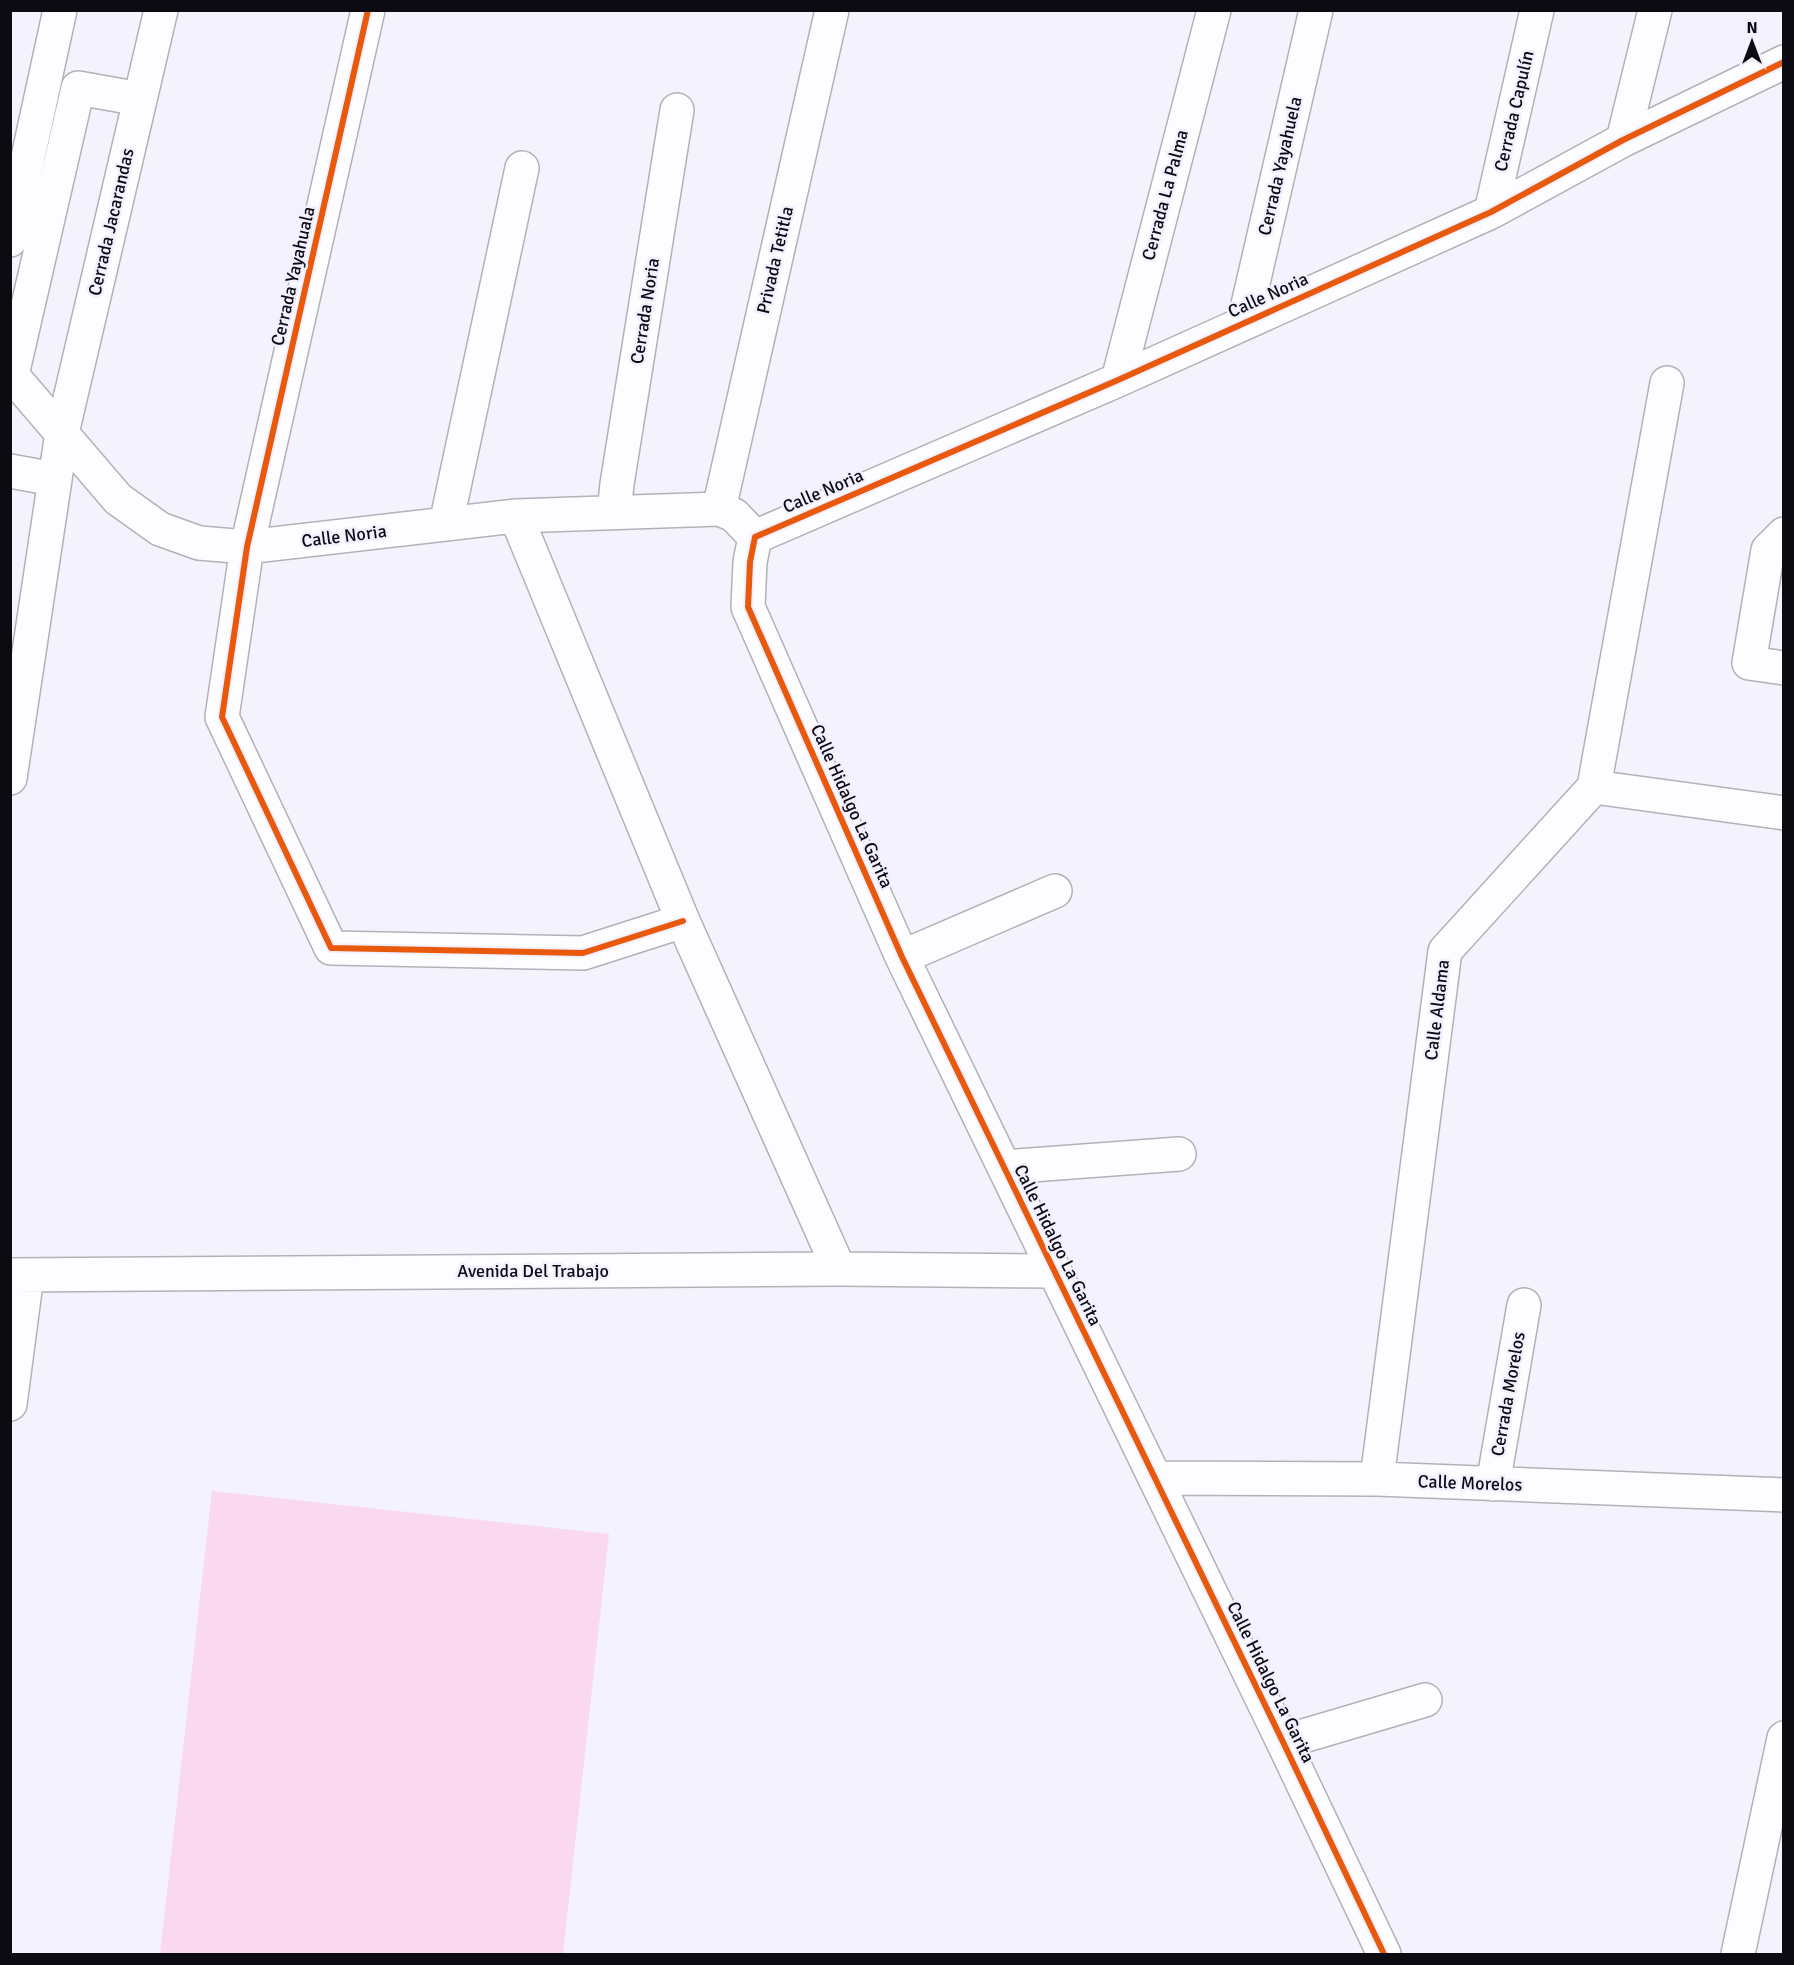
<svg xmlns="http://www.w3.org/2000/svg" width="1794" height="1965" font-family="Signika,sans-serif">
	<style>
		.green { fill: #f9d8f0 }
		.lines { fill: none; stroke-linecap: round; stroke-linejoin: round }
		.minor-casing { stroke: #b3b1b8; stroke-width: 36 }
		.minor { stroke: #fdfdff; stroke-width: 33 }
		.cycleway-casing { stroke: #f2efff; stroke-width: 10 }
		.cycleway { stroke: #e8590c; stroke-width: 6 }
		.labels { text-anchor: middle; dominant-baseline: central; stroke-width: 5; stroke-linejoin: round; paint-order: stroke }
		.street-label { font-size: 18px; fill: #0c0b11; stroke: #f2efff }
	</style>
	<rect width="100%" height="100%" fill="#f4f2fc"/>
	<path class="green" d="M212,1491L609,1534L563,1954H160Z"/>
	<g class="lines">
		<defs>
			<path id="minor" d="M368,10L247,547L222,717L331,948L583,953L683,921
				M1623,140L1655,10
				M1491,212L1537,10
				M10,240L60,10
				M1244,322L1316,10
				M10,373L118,499L160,529L199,543L247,547L516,516L719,509L734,515L755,537
				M12,375L78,88L140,99
				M1118,380L1214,10
				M10,471L54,479
				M719,509L832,10
				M614,512L617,484L677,110
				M516,516L683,921L839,1269
				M446,524L522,168
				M1784,534L1768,550L1749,663L1784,668
				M755,537L750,562L748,607L902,957L1283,1742L1384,1954
				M755,537L1118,380L1491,212L1623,140L1784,62
				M10,778L62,433L161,10
				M1594,787L1667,383
				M902,957L1055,891
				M1004,1167L1179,1154
				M10,1275L839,1269L1055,1271
				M10,1404L27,1275
				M1156,1478L1377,1479L1784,1495
				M1377,1479L1445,951L1594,787L1784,813
				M1493,1484L1524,1305
				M1283,1742L1425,1700
				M1738,1954L1784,1738"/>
		</defs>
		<use href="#minor" class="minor-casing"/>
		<use href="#minor" class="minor"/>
		<defs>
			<path id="cycleway" d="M368,10L247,547L222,717L331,948L583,953L683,921
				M1384,1954L1283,1742L902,957L748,607L750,562L755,537L1118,380L1491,212L1623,140L1784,62"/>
		</defs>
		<use href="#cycleway" class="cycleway-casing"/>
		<use href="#cycleway" class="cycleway"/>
	</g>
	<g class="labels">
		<g class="street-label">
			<text transform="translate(1514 111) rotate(-77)">Cerrada Capulín</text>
			<text transform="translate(1280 166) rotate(-77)">Cerrada Yayahuela</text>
			<text transform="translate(1165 195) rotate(-75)">Cerrada La Palma</text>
			<text transform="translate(111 222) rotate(-77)">Cerrada Jacarandas</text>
			<text transform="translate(775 260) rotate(-77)">Privada Tetitla</text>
			<text transform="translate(293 276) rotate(-77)">Cerrada Yayahuala</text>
			<text transform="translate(1268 295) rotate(-24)">Calle Noria</text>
			<text transform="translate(645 311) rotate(-81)">Cerrada Noria</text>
			<text transform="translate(823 491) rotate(-23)">Calle Noria</text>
			<text transform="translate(344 536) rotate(-7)">Calle Noria</text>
			<text transform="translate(852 806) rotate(66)">Calle Hidalgo La Garita</text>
			<text transform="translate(1437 1010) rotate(-83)">Calle Aldama</text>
			<text transform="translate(1058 1245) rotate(64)">Calle Hidalgo La Garita</text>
			<text x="533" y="1271">Avenida Del Trabajo</text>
			<text transform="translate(1508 1394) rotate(-80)">Cerrada Morelos</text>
			<text transform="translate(1470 1483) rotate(2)">Calle Morelos</text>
			<text transform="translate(1271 1682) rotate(64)">Calle Hidalgo La Garita</text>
		</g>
	</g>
	<rect width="1794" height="1965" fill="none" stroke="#0c0b11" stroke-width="24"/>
	<g transform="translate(1752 42)" stroke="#f2efff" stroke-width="4.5" paint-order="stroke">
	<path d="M0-4.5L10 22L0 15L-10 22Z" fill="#0c0b11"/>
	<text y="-9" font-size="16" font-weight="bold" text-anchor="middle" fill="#0c0b11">N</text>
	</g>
</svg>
